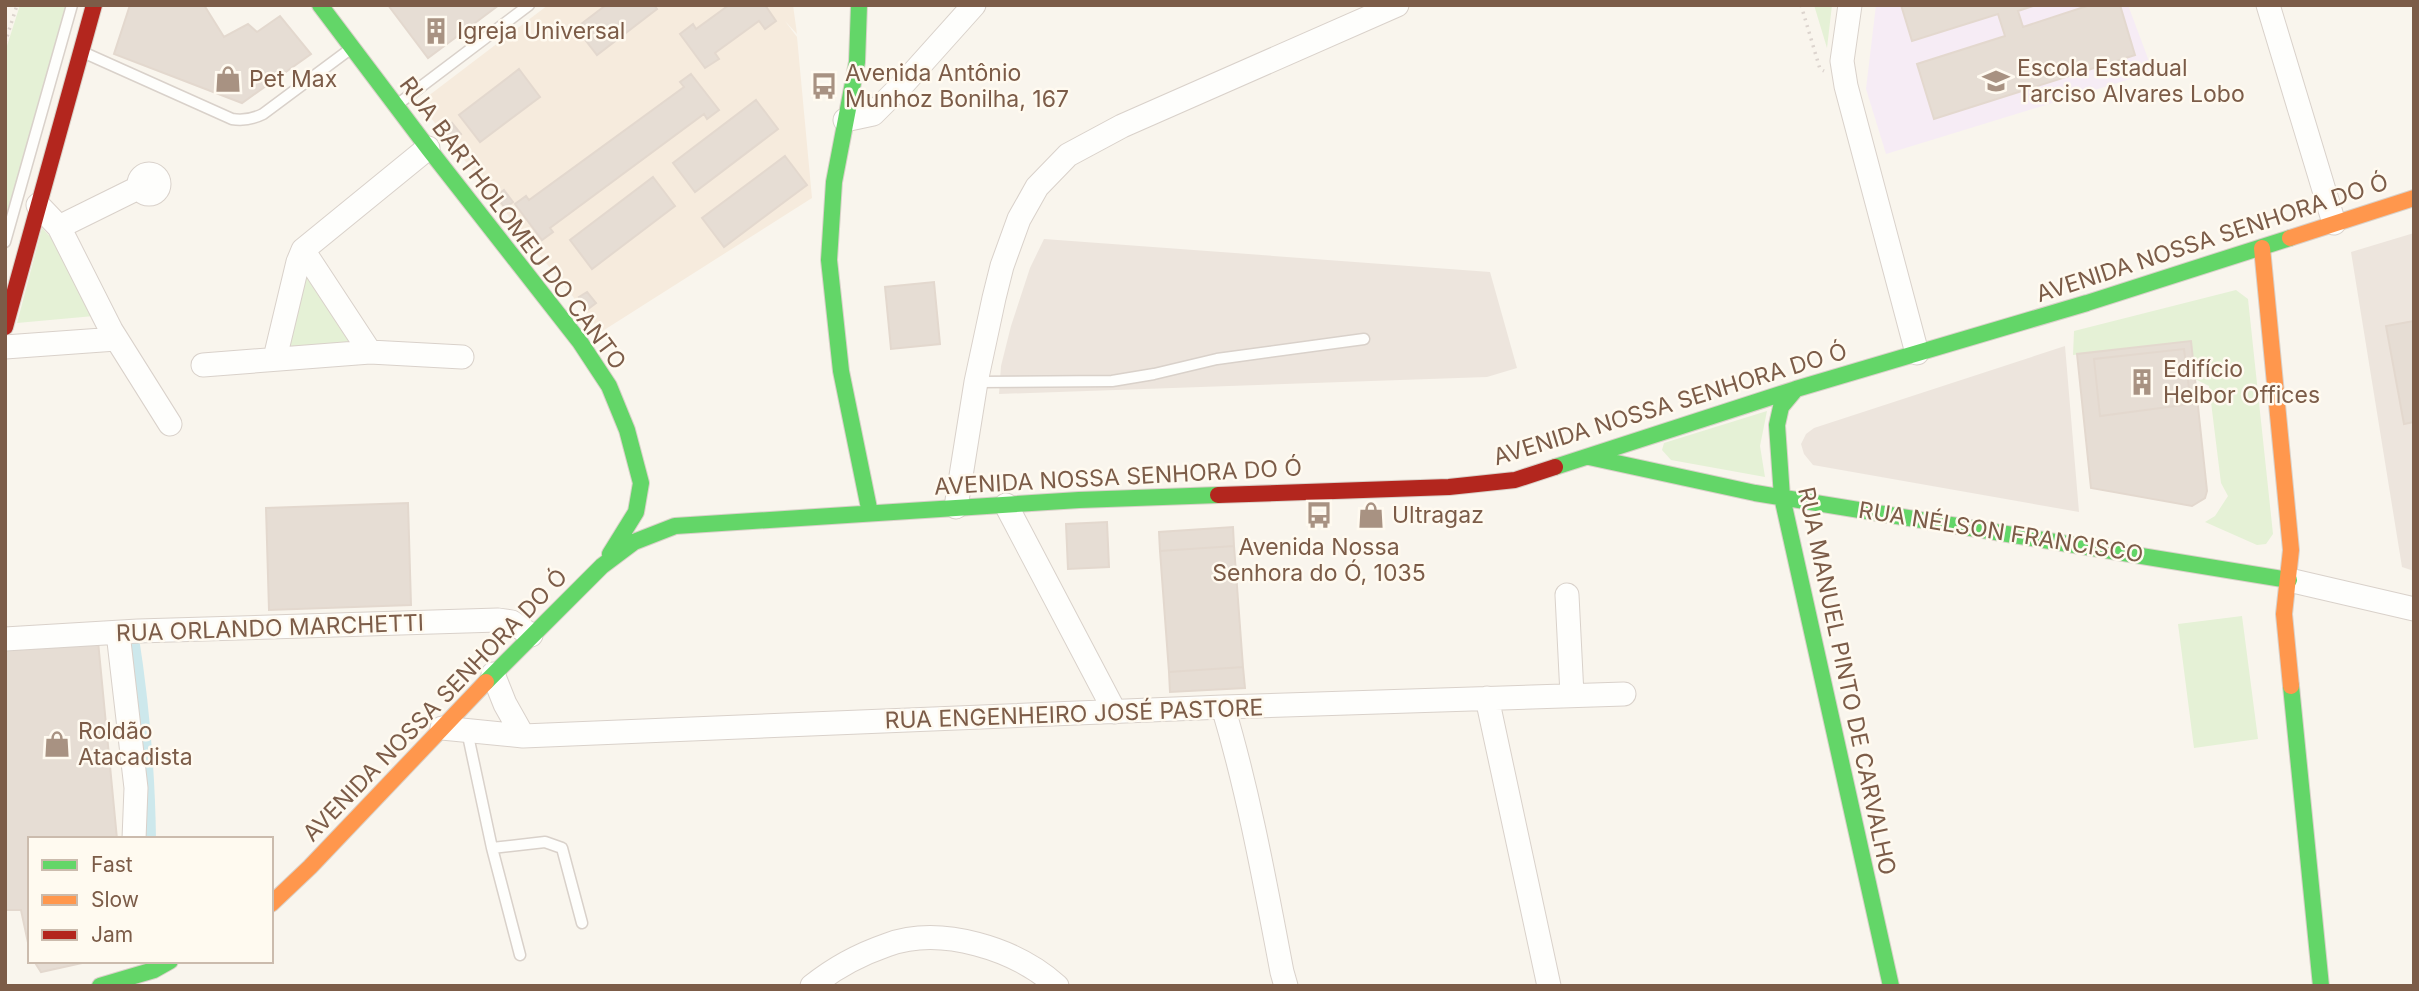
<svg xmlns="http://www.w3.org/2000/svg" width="2419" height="991" font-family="Inter,sans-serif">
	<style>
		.residential { fill: #f6ebdd }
		.industrial { fill: #ede5dd }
		.education { fill: #f6ecf5 }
		.green { fill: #e5f1d6 }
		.water { fill: #cde8ec }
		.building { fill: #e6ddd4; stroke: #e3d8ce; stroke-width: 2 }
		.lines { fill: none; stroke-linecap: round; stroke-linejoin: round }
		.lane-casing { stroke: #d9d1ca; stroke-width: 13 }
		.street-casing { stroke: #d9d1ca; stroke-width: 25 }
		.fast-casing { stroke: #d9d1c9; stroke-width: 18 }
		.slow-casing { stroke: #d9d1c9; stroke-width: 18 }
		.jam-casing { stroke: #d9d1c9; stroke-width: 18 }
		.path { stroke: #dcd4ce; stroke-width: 3.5; stroke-dasharray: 2 5; stroke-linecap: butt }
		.lane { stroke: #fefefc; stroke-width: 10 }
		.street { stroke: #fefefc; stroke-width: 23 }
		.fast { stroke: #63d668; stroke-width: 16 }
		.slow { stroke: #ff974d; stroke-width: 16 }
		.jam { stroke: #b3261e; stroke-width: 16 }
		.labels { text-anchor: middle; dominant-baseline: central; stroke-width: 5; stroke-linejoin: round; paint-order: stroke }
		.poi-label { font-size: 23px; fill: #7c5c48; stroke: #fffaf0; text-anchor: start }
		.street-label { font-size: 23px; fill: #7c5c48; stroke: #fffaf0 }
	</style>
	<rect width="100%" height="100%" fill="#f9f5ed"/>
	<path class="residential" d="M548,5H793L797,34L785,21L797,37L812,198L601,332L419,103Z"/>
	<path class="industrial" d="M2414,233V571L2402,567L2351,252Z
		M1044,239L1490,272L1517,368L1487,377L999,394L1001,366L1011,326L1030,268Z
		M2065,346L2079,512L1813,465L1804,454L1801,444L1806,434L1814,428Z"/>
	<path class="education" d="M1876,5H2128L2153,72L1886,154L1866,89Z"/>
	<path class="green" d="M20,5H68L5,223V52Z
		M1814,5H1832L1827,48Z
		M42,228L57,244L94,316L17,323Z
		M307,269L357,346L286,350Z
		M2236,290L2248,299L2273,534L2266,544L2257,545L2205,522L2215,516L2228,496L2221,483L2209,386L2195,379L2191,341L2073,355L2074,331Z
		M1767,411L1760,446L1765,477L1671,460L1662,450L1664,443Z
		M2242,616L2258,739L2194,748L2178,624Z"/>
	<path class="water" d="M138,631C149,700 155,769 156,839H143L125,633Z"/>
	<path class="building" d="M130,5H204L224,37L248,24L257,32L280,16L311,54L242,103L114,54Z
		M388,5H499L428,58Z
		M606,5H654L657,9L597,55L576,28Z
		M729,5H765L776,21L765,29L759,21L715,53L719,59L705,68L680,34L693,24L696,29Z
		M1901,5H2036L2018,11L2023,27L2090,5H2120L2135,55L1934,119L1917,64L2005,36L1998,14L1912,41Z
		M519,69L540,97L480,142L459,115Z
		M691,74L719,110L707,119L704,114L550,228L553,232L542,240L515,204L526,196L529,200L684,87L680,82Z
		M756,100L778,129L695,192L673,163Z
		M452,123L461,134L453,140L444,129Z
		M785,156L807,185L724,247L702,218Z
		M653,177L675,206L592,269L570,240Z
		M504,190L513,202L505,208L496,196Z
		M934,282L940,344L891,349L885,287Z
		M587,292L596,303L588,309L579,297Z
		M2414,321V422L2404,424L2386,326Z
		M2191,341L2207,491L2205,498L2192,506L2091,488L2077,354Z
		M2184,349L2191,404L2100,416L2094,359Z
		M408,503L411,605L269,610L266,508Z
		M1107,522L1109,567L1068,569L1066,524Z
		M1233,527L1234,546L1160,551L1159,532Z
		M1234,546L1243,667L1169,672L1160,551Z
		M98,641L117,839H30V952L21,910H5V650Z
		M1243,667L1245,688L1170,692L1169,672Z
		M34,961H91L41,972Z"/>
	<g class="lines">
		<defs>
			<path id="lane" d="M87,54L232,119C244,121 253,119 263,114L349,50
				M398,104L529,5
				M5,242L72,5
				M976,382L1112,381L1154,374L1217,359L1364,339
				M467,731L492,848L520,955
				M492,848L545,842L562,848L582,923"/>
			<path id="street" d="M1850,5L1842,61L1846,86L1917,353
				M2268,5L2334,223
				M845,120L873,114L905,82L974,5
				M139 184a10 10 0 1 1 20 0a10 10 0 1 1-20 0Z
				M38,205L59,227L111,330L170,424
				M59,227L140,187
				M303,250L370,352
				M5,347L116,339
				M275,358L298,262L303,250L428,148
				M203,365L370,352L462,357
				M1006,505L1115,712
				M956,507L976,382L994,298L1002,266L1019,219L1037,187L1068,155L1122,126L1397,5
				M2289,580L2414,609
				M1567,595L1572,695
				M118,633L136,788L134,839
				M5,639L138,631L498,620L512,622L531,635
				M493,674L505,704L523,736
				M1487,698L1549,986
				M1223,707C1249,794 1265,883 1282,972L1286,986
				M442,728L523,736L1223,707L1624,694
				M812,986C833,969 861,954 887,945C941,925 1016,949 1057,986"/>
			<path id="fast" d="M320,5L428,148L580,342L609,386L627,430L641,483L636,512L610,554
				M859,5L857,62L834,182L829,260L841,371L870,513
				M1796,389L1781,407L1777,425L1782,497L1891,986
				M1589,457L1755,493L2289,580
				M1555,467L1796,389L2087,303L2290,238
				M486,682L602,566L634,542L675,526L1079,500L1218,495
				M2291,686L2321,986
				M100,986L154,970L170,961"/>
			<path id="slow" d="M2290,238L2414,198
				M2262,248L2291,550L2284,614L2291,686
				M271,904L310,867L486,682"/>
			<path id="jam" d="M5,327L94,5
				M1218,495L1449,487L1515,480L1555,467"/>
		</defs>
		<use href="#lane" class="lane-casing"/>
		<use href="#street" class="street-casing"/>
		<use href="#fast" class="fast-casing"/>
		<use href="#slow" class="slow-casing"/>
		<use href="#jam" class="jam-casing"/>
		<path class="path" d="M1801,5L1820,69L1824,71
			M5,43L17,5"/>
		<use href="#lane" class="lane"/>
		<use href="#street" class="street"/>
		<use href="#fast" class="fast"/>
		<use href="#slow" class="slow"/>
		<use href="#jam" class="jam"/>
	</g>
	<defs>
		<symbol id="building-bare" viewBox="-9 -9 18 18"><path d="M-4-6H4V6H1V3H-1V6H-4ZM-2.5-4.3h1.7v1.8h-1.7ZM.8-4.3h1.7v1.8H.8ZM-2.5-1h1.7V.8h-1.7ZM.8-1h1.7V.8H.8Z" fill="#a89282" stroke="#fffaf0" stroke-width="2.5" paint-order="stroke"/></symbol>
		<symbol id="shop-bare" viewBox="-9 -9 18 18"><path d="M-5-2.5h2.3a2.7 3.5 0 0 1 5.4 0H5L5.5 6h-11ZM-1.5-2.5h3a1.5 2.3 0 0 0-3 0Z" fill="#a89282" stroke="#fffaf0" stroke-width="2.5" paint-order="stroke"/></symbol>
		<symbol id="school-bare" viewBox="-9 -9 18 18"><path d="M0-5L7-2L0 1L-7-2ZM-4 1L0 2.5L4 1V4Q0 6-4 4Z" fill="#a89282" stroke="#fffaf0" stroke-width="2.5" paint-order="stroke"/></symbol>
		<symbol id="bus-bare" viewBox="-9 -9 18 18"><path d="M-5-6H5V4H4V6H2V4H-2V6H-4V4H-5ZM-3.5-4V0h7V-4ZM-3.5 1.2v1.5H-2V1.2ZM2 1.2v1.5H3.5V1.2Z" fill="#a89282" stroke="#fffaf0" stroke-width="2.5" paint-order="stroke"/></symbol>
	</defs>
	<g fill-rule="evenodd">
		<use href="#building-bare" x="417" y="12" width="38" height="38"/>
		<use href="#shop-bare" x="209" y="60" width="38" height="38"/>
		<use href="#school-bare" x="1977" y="62" width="38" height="38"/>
		<use href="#bus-bare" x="805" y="67" width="38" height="38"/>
		<use href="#building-bare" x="2123" y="363" width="38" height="38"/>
		<use href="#bus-bare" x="1300" y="496" width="38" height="38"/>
		<use href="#shop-bare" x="1352" y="496" width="38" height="38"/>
		<use href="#shop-bare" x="38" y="725" width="38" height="38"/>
	</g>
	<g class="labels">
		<g class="poi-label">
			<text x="457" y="31">Igreja Universal</text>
			<text x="2017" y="68">Escola Estadual<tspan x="2017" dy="26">Tarciso Alvares Lobo</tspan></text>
			<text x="845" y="73">Avenida Antônio<tspan x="845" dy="26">Munhoz Bonilha, 167</tspan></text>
			<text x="249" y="79">Pet Max</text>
			<text x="2163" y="369">Edifício<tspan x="2163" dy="26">Helbor Offices</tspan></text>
			<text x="1392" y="515">Ultragaz</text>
			<text x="1319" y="547" text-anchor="middle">Avenida Nossa<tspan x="1319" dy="26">Senhora do Ó, 1035</tspan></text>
			<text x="78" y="731">Roldão<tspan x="78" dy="26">Atacadista</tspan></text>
		</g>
		<g class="street-label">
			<text transform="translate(513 223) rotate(53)">RUA BARTHOLOMEU DO CANTO</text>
			<text transform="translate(2212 238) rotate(-18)">AVENIDA NOSSA SENHORA DO Ó</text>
			<text transform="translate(1670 404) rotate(-17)">AVENIDA NOSSA SENHORA DO Ó</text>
			<text transform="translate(1118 477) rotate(-3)">AVENIDA NOSSA SENHORA DO Ó</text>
			<text transform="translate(2001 532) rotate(9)">RUA NÉLSON FRANCISCO</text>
			<text transform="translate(270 628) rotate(-2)">RUA ORLANDO MARCHETTI</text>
			<text transform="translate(1847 681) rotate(78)">RUA MANUEL PINTO DE CARVALHO</text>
			<text transform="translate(435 705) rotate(-46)">AVENIDA NOSSA SENHORA DO Ó</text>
			<text transform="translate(1074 714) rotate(-2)">RUA ENGENHEIRO JOSÉ PASTORE</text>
		</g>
	</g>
	<rect width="2419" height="991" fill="none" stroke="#7c5c48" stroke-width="14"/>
	<rect x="28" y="837" width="245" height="126" fill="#fffaf0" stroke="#cbbbad" stroke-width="2"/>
	<rect x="42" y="860" width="35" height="10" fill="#63d668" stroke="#cbbbad" stroke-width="2"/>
	<text x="91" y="872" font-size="21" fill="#7c5c48">Fast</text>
	<rect x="42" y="895" width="35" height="10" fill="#ff974d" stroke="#cbbbad" stroke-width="2"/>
	<text x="91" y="907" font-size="21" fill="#7c5c48">Slow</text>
	<rect x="42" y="930" width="35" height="10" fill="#b3261e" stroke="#cbbbad" stroke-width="2"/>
	<text x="91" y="942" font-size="21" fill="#7c5c48">Jam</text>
</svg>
